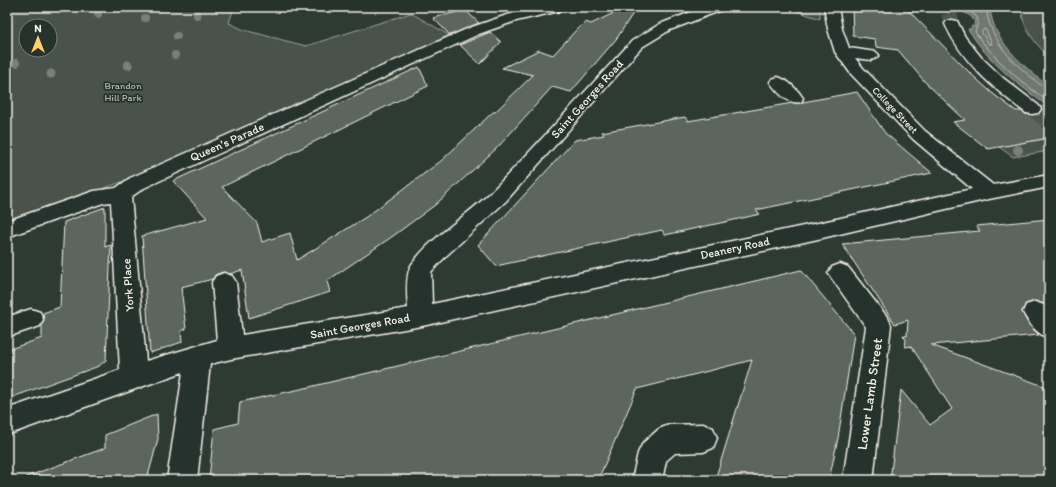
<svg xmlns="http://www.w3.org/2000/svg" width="1056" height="487" font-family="Itim,sans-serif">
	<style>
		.green { fill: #48524c; stroke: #9ea29a; fill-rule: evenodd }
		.water { fill: #6f7770; stroke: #a4a8a0 }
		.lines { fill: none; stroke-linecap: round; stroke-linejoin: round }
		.shore { stroke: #bfc0b8; stroke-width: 1 }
		.building { fill: #5c655e; stroke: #f4f1e8 }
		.minor-tunnel-far1 { stroke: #4c564f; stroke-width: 16; stroke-dasharray: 16 8; stroke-linecap: butt }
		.minor-tunnel { stroke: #4c564f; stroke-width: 20; stroke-dasharray: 20 10; stroke-linecap: butt }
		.minor-casing { stroke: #f4f1e8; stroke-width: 3 }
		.minor { fill: #26332d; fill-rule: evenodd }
		.tree { fill: #7a8079 }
		.labels { text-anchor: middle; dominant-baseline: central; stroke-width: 3.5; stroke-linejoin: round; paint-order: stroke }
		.far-park-label { font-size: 10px; fill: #b8b9b1; stroke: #26332d }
		.far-street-label { font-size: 10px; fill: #f4f1e8; stroke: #26332d }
		.street-label { font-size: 12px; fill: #f4f1e8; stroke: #26332d }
		.near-street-label { font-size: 14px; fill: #f4f1e8; stroke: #26332d }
	</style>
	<rect width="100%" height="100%" fill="#2e3b34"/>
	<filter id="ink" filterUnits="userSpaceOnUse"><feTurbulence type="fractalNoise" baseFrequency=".025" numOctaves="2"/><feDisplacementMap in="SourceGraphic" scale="8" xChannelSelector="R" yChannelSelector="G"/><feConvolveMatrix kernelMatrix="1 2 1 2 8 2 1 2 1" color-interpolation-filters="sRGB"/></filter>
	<g filter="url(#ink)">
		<path class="green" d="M7,7H234L229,23L244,30L306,46L411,13L449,35L276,116L139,176L7,222ZM26,26H50V50H26Z
			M785,7H820V19Z
			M1022,7H1049V57C1035,43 1021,27 1022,7Z
			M1049,138V151L1013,157L999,147Z"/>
		<path class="water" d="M963,7H990C992,41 1024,66 1049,87V107C1018,85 988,62 968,29H971L972,26L975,27L974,23L975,22L971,16L963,12Z"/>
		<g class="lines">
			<path class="shore" d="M967,7L969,11L977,17L978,23L975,32C995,61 1021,82 1049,102
				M986,7C989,37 1008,58 1031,77C1037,81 1041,88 1049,89
				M984,29L986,30L992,44H989L982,33Z"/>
		</g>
		<path class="building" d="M626,7H637L617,38L571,92L552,87L498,147L435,205L393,236L327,281L330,292L249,318L242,270L230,274L223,272L215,275L213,279L181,287L186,329L181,331L182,342L150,353L142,236L207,218L173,181L419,67L428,86L222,187L257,223L262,242L290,233L297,260L366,217L441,161L493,112H495L533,75L502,68L539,50L553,55L577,29L586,22L591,24Z
			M852,7H905L969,72L992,93L1016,111H1021L1026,114L1032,115L1039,114L1042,110V107L1049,106V138L988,149L953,122L965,120L925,82L898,50L876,47L875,39L853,36Z
			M465,10L479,23L450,35L433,18Z
			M490,32L501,42L480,64L460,45Z
			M857,92L885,133L932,173L756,210L760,214L734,220L665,235L662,230L496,266L478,245L575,140L604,135L602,132L685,117L688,121L793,103H801L803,102Z
			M105,207V247L111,245L106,360L99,366L7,399V350L42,338V324L44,320L43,313L60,307L64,222Z
			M1049,219V309L1044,304L1035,301L1026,304L1022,311L1029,325L1039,335L931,345L1049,388V480H890L901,390L930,425L952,409L911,346L905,347L906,340L903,335L907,336L908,320L895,324L842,244L980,231L976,226Z
			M801,270L854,334L838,438L829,480H715L752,360L637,389L598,480H209L214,429L238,423L240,402L301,389Z
			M157,414L158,439L147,480H27L26,477L105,448V435Z"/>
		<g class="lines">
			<path class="minor-tunnel-far1" d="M949,13L952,24
				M1032,109L1048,120"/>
			<path class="minor-tunnel" d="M1046,119L1049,121"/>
			<defs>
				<path id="minor" d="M541,7H566L564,10L516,21L479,34L144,188L131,197L146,361L217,340L212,282L216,276L224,273L232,276L236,282L242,335L408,308C407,297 405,273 412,264C434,234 468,216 493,190C540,142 586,90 632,41L660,24L691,12L705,7H724L722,10L670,30L642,47L506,201L447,255L431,272L432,304L818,223L972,189L913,139L851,74L835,52L828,29L824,7H838L842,29L849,48L876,52L879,55L876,58L871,60L855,58L863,68L925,131L993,185L1049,175V187L989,199L818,239L422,326L231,359L210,364L197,480H167L183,372L7,435V409L120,370L111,202L103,203L7,237V221L94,191L116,188L130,178L469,28L507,15Z
					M952,20L957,21L965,37L981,57L1003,78L1038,105L1041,109L1038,113L1032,114L1026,113C993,88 962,62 945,24L947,21Z
					M778,77C788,80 798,90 803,98L801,102C788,105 777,92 770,82L772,79Z
					M840,264L848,267L888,318L891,325L873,480H843L866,327L828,273L832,267Z
					M1035,302L1044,305L1049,311V338C1037,334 1029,324 1023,312L1026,305Z
					M31,309L40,312L43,319L40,326L7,337V317Z
					M703,424L713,428L717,438L713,448L703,452L675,453L666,461L662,480H632L638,453L643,443L659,429L669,425Z"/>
			</defs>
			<use href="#minor" class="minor-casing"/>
			<use href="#minor" class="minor"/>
		</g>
		<g class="tree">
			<circle cx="98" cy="14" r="4"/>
			<circle cx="197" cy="15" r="4"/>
			<circle cx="145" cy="18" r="4"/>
			<circle cx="177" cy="36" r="4"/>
			<circle cx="175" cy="55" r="4"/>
			<circle cx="16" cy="63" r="4"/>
			<circle cx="128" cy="65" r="4.5"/>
			<circle cx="51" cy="74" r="4.5"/>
			<circle cx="1018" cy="150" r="5"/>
		</g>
	</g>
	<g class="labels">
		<g class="far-park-label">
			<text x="123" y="85">Brandon<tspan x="123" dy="12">Hill Park</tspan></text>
		</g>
		<g class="far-street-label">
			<text transform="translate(895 110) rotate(46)">College Street</text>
		</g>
		<g class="street-label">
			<text transform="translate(587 99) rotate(-48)">Saint Georges Road</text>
			<text transform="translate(227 142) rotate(-24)">Queen's Parade</text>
			<text transform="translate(735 248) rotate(-12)">Deanery Road</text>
			<text transform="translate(128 285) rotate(-94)">York Place</text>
			<text transform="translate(360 326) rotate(-10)">Saint Georges Road</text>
		</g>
		<g class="near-street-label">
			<text transform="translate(870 394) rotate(-82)">Lower Lamb Street</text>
		</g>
	</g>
	<rect width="1056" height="487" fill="none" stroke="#26332d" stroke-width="24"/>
	<rect x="12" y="12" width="1032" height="463" fill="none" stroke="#f4f1e8" stroke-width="1.5" filter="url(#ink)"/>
	<g transform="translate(38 38)"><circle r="19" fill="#26332d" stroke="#787f78"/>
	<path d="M0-3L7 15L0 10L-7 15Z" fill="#ffd166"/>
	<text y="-6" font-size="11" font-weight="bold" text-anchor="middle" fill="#f4f1e8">N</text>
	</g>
</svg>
